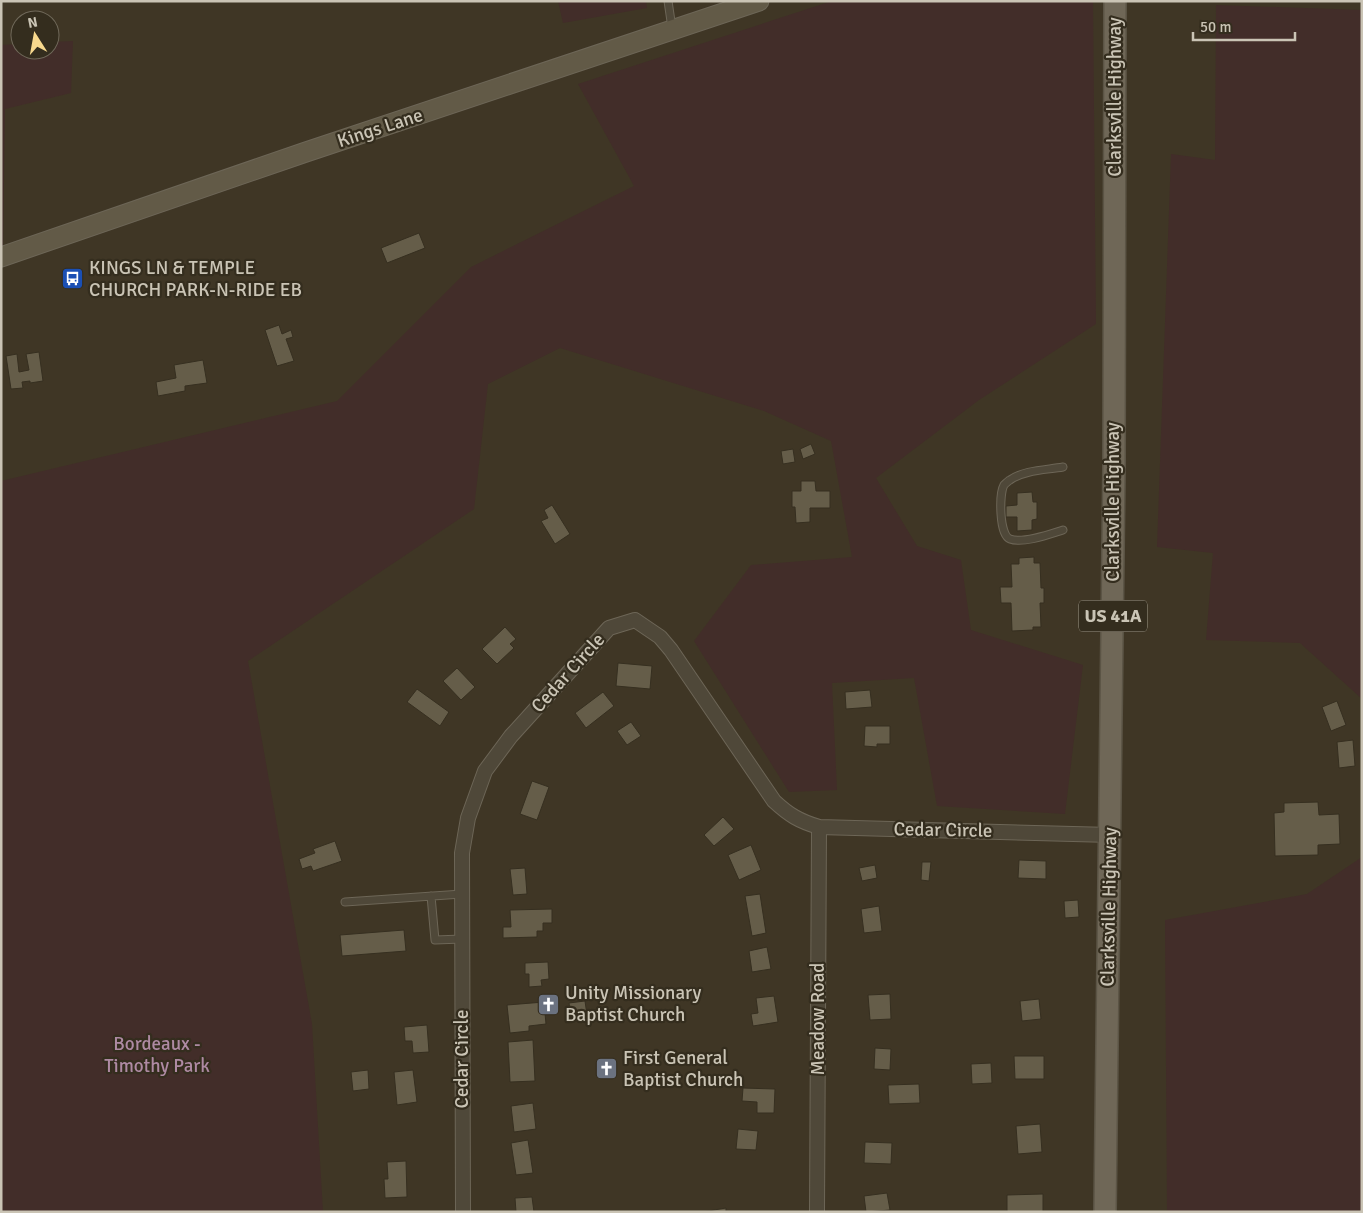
<svg xmlns="http://www.w3.org/2000/svg" width="1363" height="1213" font-family="Signika,sans-serif">
	<style>
		.green { fill: #422d29 }
		.building { fill: #655d49; stroke: #362f20 }
		.lines { fill: none; stroke-linecap: round; stroke-linejoin: round }
		.lane-casing { stroke: #6d6657; stroke-width: 9 }
		.street-casing { stroke: #6d6657; stroke-width: 16 }
		.secondary-casing { stroke: #6d6657; stroke-width: 21 }
		.primary-casing { stroke: #5b5445; stroke-width: 24 }
		.lane { stroke: #4f4839; stroke-width: 7 }
		.street { stroke: #4f4839; stroke-width: 14 }
		.secondary { stroke: #625a47; stroke-width: 19 }
		.primary { stroke: #6f6757; stroke-width: 21 }
		.labels { text-anchor: middle; dominant-baseline: central; stroke-width: 4.5; stroke-linejoin: round; paint-order: stroke }
		.shield { fill: #342d1e; stroke: #9d9788; stroke-width: 1 }
		.shield-label { font-size: 18px; font-weight: bold; fill: #cac4b5 }
		.street-label { font-size: 19px; fill: #cac4b5; stroke: #342d1e }
		.poi-label { font-size: 19px; fill: #cac4b5; stroke: #342d1e; text-anchor: start }
		.park-label { font-size: 19px; fill: #ae8aa3; stroke: #342d1e }
	</style>
	<rect width="100%" height="100%" fill="#3f3625"/>
	<path class="green" d="M558,1H646L647,8L563,23Z
		M832,1H1093L1096,324L979,400L876,478L917,546L961,560L971,630L1083,665L1065,814L937,806L914,678L832,683L837,790L789,792L694,641L751,565L852,557L831,441L764,411L560,348L488,384L474,509L248,661L312,1024L323,1212H1V481L337,401L471,267L634,186L578,84Z
		M1216,5L1362,10V699L1300,643L1206,640L1213,553L1157,547L1171,154L1215,160Z
		M73,41L71,93L5,109L3,257H1V45L20,44V50H50V42Z
		M1362,857V1212H1167L1165,920L1307,894Z"/>
	<path class="building" d="M419,233L425,248L387,263L381,248Z
		M279,325L282,334L291,330L293,337L286,339L294,361L277,366L265,330Z
		M39,352L43,381L30,383V381L22,382L23,388L11,389L6,356L17,354L19,372L29,370L26,354Z
		M203,360L207,383L185,386V391L158,396L156,382L176,378L174,365Z
		M811,444L815,454L803,459L800,449Z
		M793,449L795,462L783,464L781,451Z
		M801,481H815L816,491H830V508H810V522L796,523L795,507H792V491H801Z
		M1032,492L1033,502H1037V519L1032,520V530L1017,531V517H1006V506L1017,505V493Z
		M552,505L570,534L555,544L541,521L548,518L544,510Z
		M1034,557V563H1040L1041,588H1044V603H1040L1041,627H1033V630L1012,631L1011,603H1001L1000,587H1012L1011,564H1019V558Z
		M505,627L516,639L510,644L514,648L497,664L482,649Z
		M618,663L652,666L650,689L616,686Z
		M457,668L475,687L461,700L443,681Z
		M417,689L449,712L440,726L407,702Z
		M870,690L872,707L846,709L845,692Z
		M603,692L614,706L586,728L575,713Z
		M1337,701L1346,725L1331,731L1322,707Z
		M631,722L641,736L627,745L617,731Z
		M865,726H890V744H877V747L864,746Z
		M1353,740L1355,766L1339,768L1337,742Z
		M532,781L549,787L537,820L520,814Z
		M1318,802L1319,815L1339,814L1340,844L1318,845V855L1275,856L1274,813L1284,812V803Z
		M723,817L734,829L714,846L704,835Z
		M335,841L342,861L313,871L311,866L302,869L299,859L315,853L313,849Z
		M751,845L761,870L739,880L728,855Z
		M1019,860L1046,861V879L1018,878Z
		M922,862H931L929,881L921,880Z
		M875,865L877,878L862,881L859,868Z
		M525,868L527,894L513,895L510,869Z
		M760,894L766,933L752,936L745,896Z
		M1078,900L1079,917L1065,918L1064,901Z
		M879,906L882,931L864,933L861,909Z
		M552,909V923H543V931H537V937L503,938V927H511L510,910Z
		M404,930L406,951L342,956L340,935Z
		M767,947L771,969L752,972L749,951Z
		M548,962L549,979L541,980L542,986L529,987V974H525V963Z
		M890,994L891,1019L870,1020L868,995Z
		M774,996L778,1022L753,1026L751,1014L758,1013L756,998Z
		M1039,999L1041,1019L1022,1021L1020,1001Z
		M585,1001L587,1015L571,1017L569,1003Z
		M544,1002L546,1024L529,1026V1031L510,1033L507,1005Z
		M427,1025L429,1052L413,1053L412,1041H405L404,1027Z
		M533,1040L535,1081L510,1082L508,1042Z
		M875,1048L891,1049L890,1070L874,1069Z
		M1014,1056H1044V1079H1015Z
		M991,1063L992,1083L972,1084L971,1064Z
		M368,1070L369,1089L353,1091L351,1072Z
		M413,1070L417,1102L397,1105L394,1072Z
		M919,1084L920,1103L889,1104L888,1085Z
		M743,1088L775,1089L774,1113H757V1102L742,1101Z
		M533,1103L536,1129L514,1132L511,1106Z
		M1040,1124L1042,1152L1018,1154L1016,1126Z
		M738,1129L758,1131L756,1150L736,1149Z
		M528,1140L533,1173L516,1175L511,1143Z
		M865,1142L892,1143L891,1164L864,1163Z
		M406,1161L407,1197L385,1198L384,1179H388L387,1162Z
		M887,1193L890,1210L866,1212L864,1196Z
		M1043,1194V1212H1007V1195Z
		M532,1197L534,1212H516L515,1198Z
		M726,1208V1212H702Z"/>
	<g class="lines">
		<defs>
			<path id="lane" d="M668,1L672,28
				M1063,467C1046,470 1024,470 1010,480C1008,481 1006,483 1004,485C999,494 999,535 1010,539C1023,544 1050,534 1063,530
				M431,896L435,940L462,939
				M345,902L462,894"/>
			<path id="street" d="M463,1212L462,853L468,818L485,771L511,736L609,628L635,620L660,637L671,650L774,801C789,815 799,821 819,827L1111,835
				M817,1212L819,827"/>
			<path id="secondary" d="M1,257L306,152L759,1"/>
			<path id="primary" d="M1105,1212L1114,467L1115,1"/>
		</defs>
		<use href="#lane" class="lane-casing"/>
		<use href="#street" class="street-casing"/>
		<use href="#secondary" class="secondary-casing"/>
		<use href="#primary" class="primary-casing"/>
		<use href="#lane" class="lane"/>
		<use href="#street" class="street"/>
		<use href="#secondary" class="secondary"/>
		<use href="#primary" class="primary"/>
	</g>
	<defs>
		<symbol id="bus-square" viewBox="-11 -11 22 22"><rect x="-9" y="-9" width="18" height="18" rx="4" fill="#1a4fb4" stroke="#342d1e"/><path d="M-5-6H5V4H4V6H2V4H-2V6H-4V4H-5ZM-3.5-4V0h7V-4ZM-3.5 1.2v1.5H-2V1.2ZM2 1.2v1.5H3.5V1.2Z" fill="#fff"/></symbol>
		<symbol id="church-square" viewBox="-11 -11 22 22"><rect x="-9" y="-9" width="18" height="18" rx="4" fill="#6b7280" stroke="#342d1e"/><path d="M-1.2-6h2.4v3.5h3.3v2.4h-3.3V6h-2.4V-.1h-3.3v-2.4h3.3Z" fill="#fff"/></symbol>
	</defs>
	<g fill-rule="evenodd">
		<use href="#bus-square" x="60" y="266" width="25" height="25"/>
		<use href="#church-square" x="536" y="992" width="25" height="25"/>
		<use href="#church-square" x="594" y="1056" width="25" height="25"/>
	</g>
	<g class="labels">
		<rect class="shield" x="1079" y="600.5" width="68" height="31" rx="4"/>
		<g class="shield-label">
			<text x="1113" y="616">US 41A</text>
		</g>
		<g class="street-label">
			<text transform="translate(1115 97) rotate(-90)">Clarksville Highway</text>
			<text transform="translate(380 128) rotate(-18)">Kings Lane</text>
			<text transform="translate(1113 502) rotate(-90)">Clarksville Highway</text>
			<text transform="translate(568 673) rotate(-48)">Cedar Circle</text>
			<text transform="translate(943 830) rotate(1)">Cedar Circle</text>
			<text transform="translate(1109 907) rotate(-89)">Clarksville Highway</text>
			<text transform="translate(818 1019) rotate(-90)">Meadow Road</text>
			<text transform="translate(462 1059) rotate(-90)">Cedar Circle</text>
		</g>
		<g class="poi-label">
			<text x="89" y="268">KINGS LN &amp; TEMPLE<tspan x="89" dy="22">CHURCH PARK-N-RIDE EB</tspan></text>
			<text x="565" y="993">Unity Missionary<tspan x="565" dy="22">Baptist Church</tspan></text>
			<text x="623" y="1058">First General<tspan x="623" dy="22">Baptist Church</tspan></text>
		</g>
		<g class="park-label">
			<text x="157" y="1044">Bordeaux -<tspan x="157" dy="22">Timothy Park</tspan></text>
		</g>
	</g>
	<rect width="1363" height="1213" fill="none" stroke="#cac4b5" stroke-width="5"/>
	<g transform="translate(35 35) rotate(349)"><circle r="24" fill="#342d1e" stroke="#70695a"/>
	<path d="M0-4L9 19L0 12L-9 19Z" fill="#f7d88d"/>
	<text y="-8" font-size="14" font-weight="bold" text-anchor="middle" fill="#cac4b5">N</text>
	</g>
	<path d="M1193 32v8h102v-8" fill="none" stroke="#cac4b5" stroke-width="2.5"/>
	<text x="1200" y="32" font-size="15" fill="#cac4b5" stroke="#342d1e" stroke-width="4" paint-order="stroke">50 m</text>
</svg>
